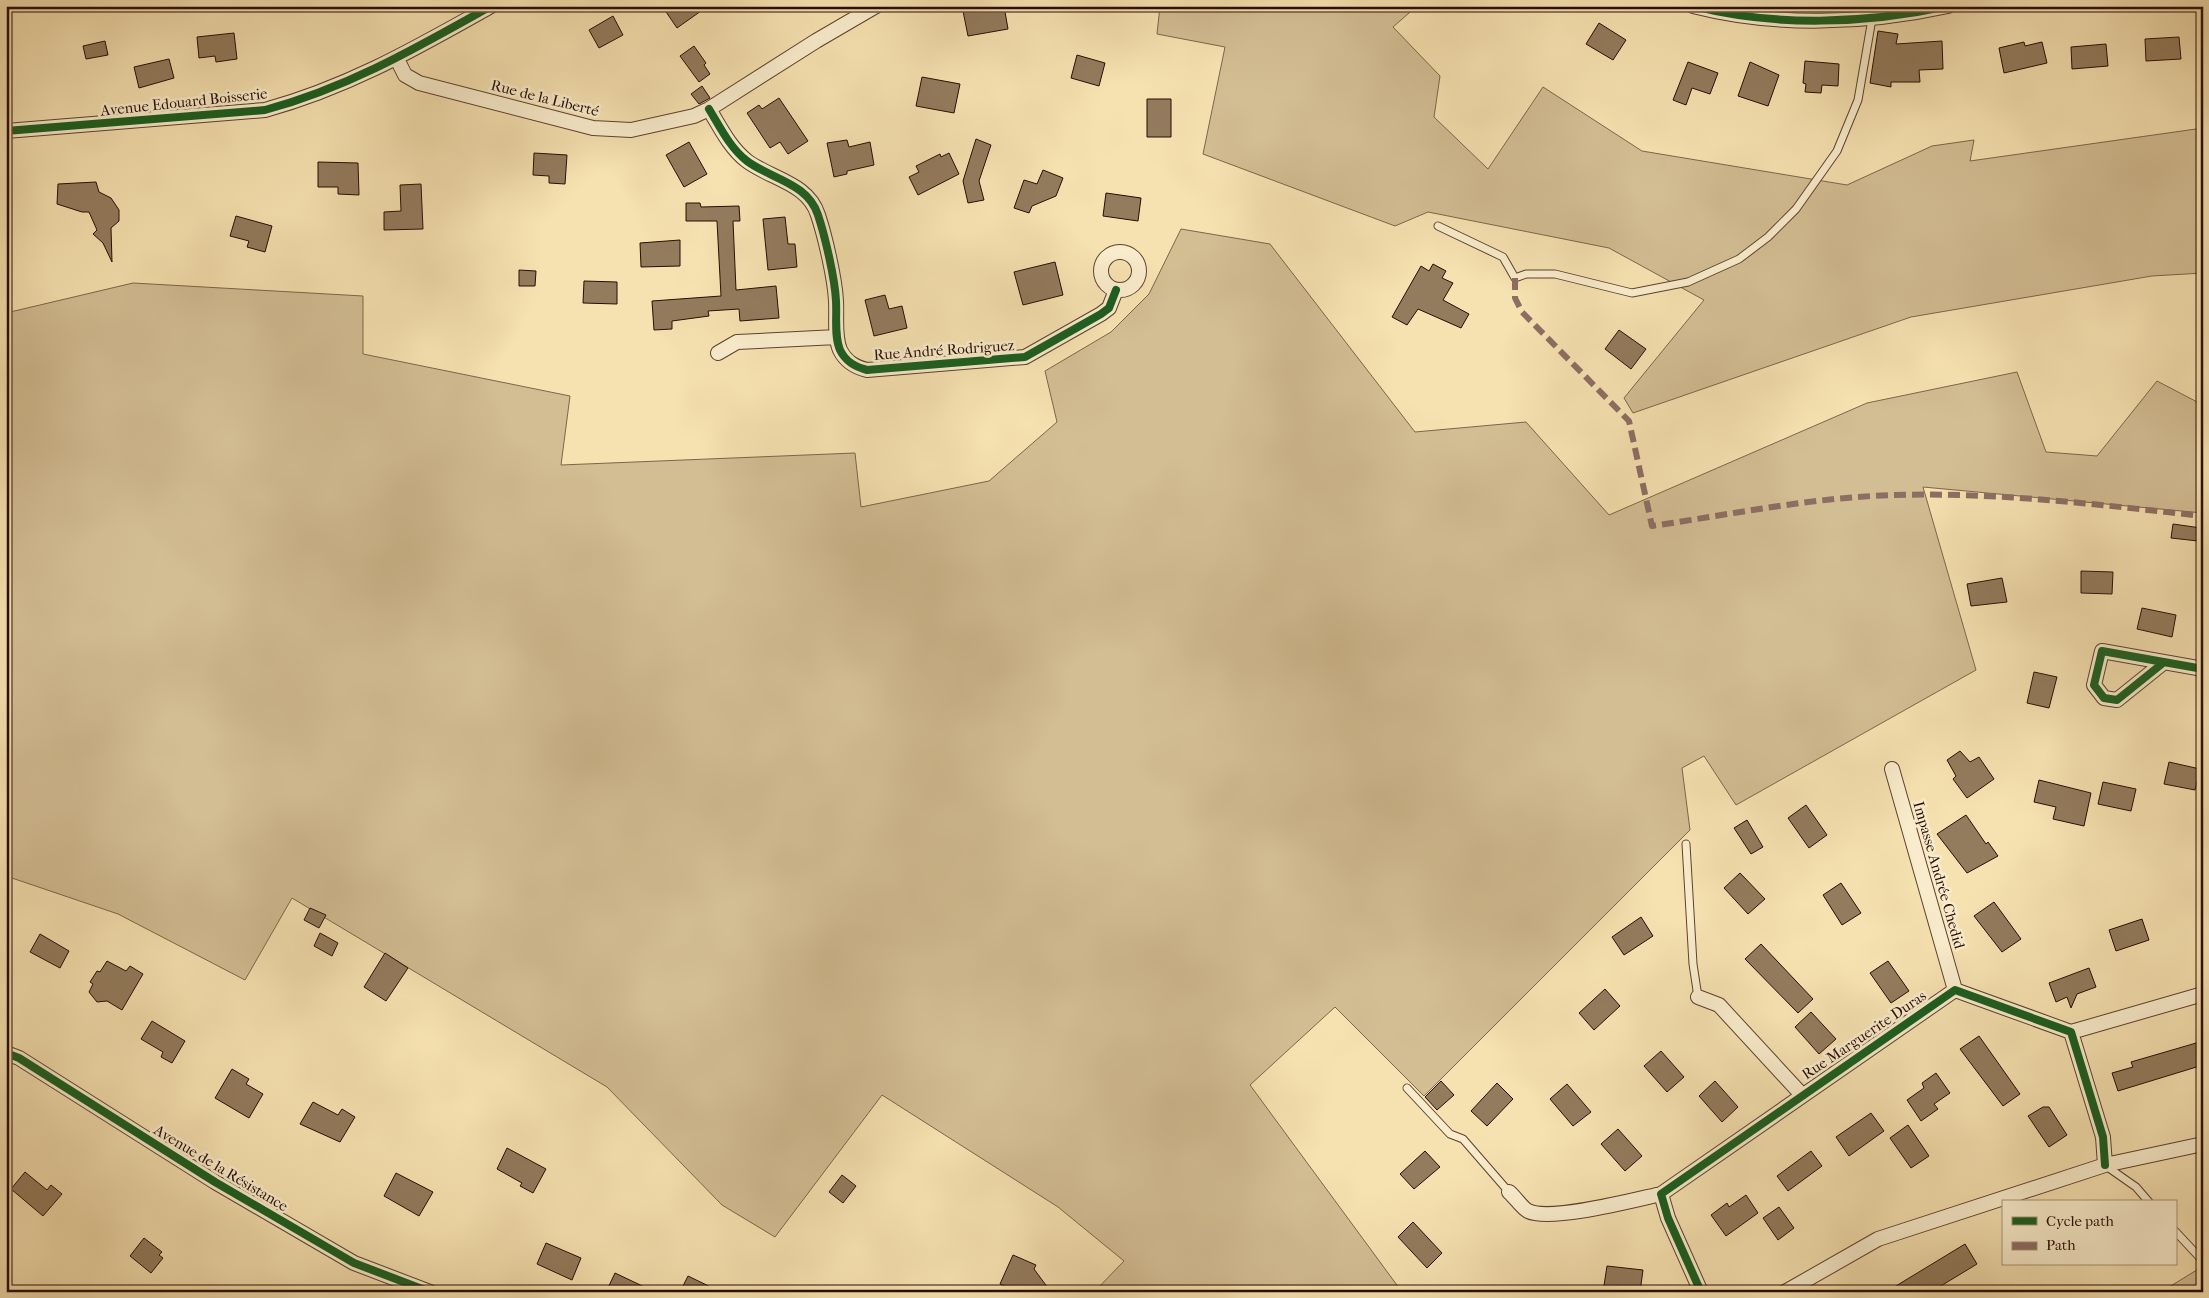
<svg xmlns="http://www.w3.org/2000/svg" width="2209" height="1298" font-family="'IM FELL French Canon',serif">
	<style>
		.green { fill: #d3bd93; stroke: #7e654b }
		.building { fill: #937b5d; stroke: #280d03 }
		.lines { fill: none; stroke-linecap: round; stroke-linejoin: round }
		.lane-casing { stroke: #5c422e; stroke-width: 9 }
		.street-casing { stroke: #5c422e; stroke-width: 16 }
		.lane { stroke: #f9eccc; stroke-width: 7 }
		.street { stroke: #f9eccc; stroke-width: 14 }
		.quiet { stroke: #8d6e63; stroke-width: 6; stroke-dasharray: 12 6; stroke-linecap: butt }
		.cycleway-casing { stroke: #f9eccc; stroke-width: 11 }
		.cycleway { stroke: #1b5e20; stroke-width: 8 }
		.labels { text-anchor: middle; dominant-baseline: central; stroke-width: 5; stroke-linejoin: round; paint-order: stroke }
		.street-label { font-size: 15px; fill: #280d03; stroke: #f9eccc }
	</style>
	<rect width="100%" height="100%" fill="#f6e1b0"/>
	<filter id="stains"><feTurbulence type="fractalNoise" baseFrequency=".004" numOctaves="4"/><feColorMatrix values="0 0 0 0 .2 0 0 0 0 .09 0 0 0 0 .02 0 0 0 .5 -.17"/></filter>
	<radialGradient id="worn" r=".72"><stop offset=".6" stop-color="#630" stop-opacity="0"/><stop offset="1" stop-color="#630" stop-opacity=".3"/></radialGradient>
	<path class="green" d="M1160,6H1417L1393,27L1440,76L1434,117L1488,169L1543,87L1642,151L1847,185L1932,146L1974,140L1970,161L2203,128V273L2152,276L1911,317L1633,413L1624,398L1704,300L1609,248L1428,212L1395,226L1203,154L1225,47L1157,34Z
		M1181,229L1270,244L1415,432L1526,422L1609,515L1867,403L2017,372L2046,452L2097,456L2157,381L2203,405V513L1923,487L1976,670L1736,805L1704,756L1682,768L1690,830L1424,1096L1335,1007L1250,1085L1402,1292H1094L1124,1261L1058,1207L882,1095L775,1237L722,1205L607,1087L292,898L245,980L118,914L6,876V313L133,283L363,296V354L570,396L561,465L855,453L861,507L989,481L1057,422L1045,371L1111,332L1149,294Z
		M2200,1268L2203,1272V1292H2161Z"/>
	<path class="building" d="M662,6H708L677,28Z
		M962,6H1004L1008,29L968,36Z
		M613,16L623,35L599,48L589,30Z
		M1599,23L1626,40L1613,60L1586,44Z
		M1878,31L1898,34L1896,44L1942,41L1943,69L1919,70L1920,82H1891V87L1870,83Z
		M234,33L237,59L216,62L215,56L199,58L197,37Z
		M2179,37L2181,59L2146,61L2145,39Z
		M105,41L108,55L86,59L83,46Z
		M2024,42L2025,46L2042,42L2047,63L2004,73L1999,48Z
		M2106,44L2108,66L2072,69L2071,47Z
		M694,46L706,63L704,65L710,74L699,82L680,56Z
		M1077,55L1105,63L1099,86L1071,78Z
		M169,59L174,78L139,88L134,67Z
		M1805,61L1839,64L1838,86L1822,85L1821,93L1805,92L1806,84L1803,83Z
		M1688,62L1718,73L1710,94L1692,88L1686,105L1673,100Z
		M1750,62L1779,75L1768,106L1738,96Z
		M922,77L960,84L954,113L916,106Z
		M702,86L710,98L699,104L691,94Z
		M779,98L808,141L788,154L780,142L770,148L747,113L759,105L762,109Z
		M1147,99H1171V137H1147Z
		M976,139L991,145L979,181L984,200L968,203L963,181Z
		M847,140L849,147L870,142L874,165L847,171V174L834,177L827,143Z
		M689,142L707,174L684,187L666,155Z
		M534,153L567,155L565,184L549,183V176L533,175Z
		M949,153L959,174L918,195L909,177L919,172L916,166L940,154L941,157Z
		M318,162L358,163L359,195L338,194V187H318Z
		M1043,170L1063,178L1056,196L1032,206L1029,213L1014,208L1024,180L1037,184Z
		M96,182L99,192L111,198L119,210V221L111,228L112,262L103,243L93,234L97,230L89,212H82L57,204L58,184Z
		M421,184L423,229L384,230V212L401,211L400,185Z
		M1106,193L1141,198L1138,221L1103,216Z
		M686,203H700L701,207L739,206L740,221H733L736,290L776,286L779,318L740,321L739,309L708,311L709,316L672,321V329L654,330L652,301L721,296L717,221H686Z
		M236,216L272,226L265,252L247,247L249,241L230,236Z
		M785,217L788,244H795L797,267L768,270L763,219Z
		M680,240V266L641,267L640,243Z
		M1055,262L1063,295L1023,305L1014,272Z
		M1433,264L1446,271L1442,278L1453,283L1443,300L1469,314L1461,328L1418,309L1407,325L1392,317L1421,266L1429,271Z
		M519,270L536,271L535,286H519Z
		M584,281L617,282V304L583,303Z
		M885,295L889,309L902,306L907,328L874,336L865,300Z
		M1619,330L1646,349L1631,369L1605,349Z
		M2173,524L2201,528L2198,541L2171,538Z
		M2081,571L2113,572L2112,594L2081,593Z
		M2002,578L2007,602L1971,606L1967,584Z
		M2142,608L2176,615L2172,637L2137,629Z
		M2034,672L2057,677L2049,708L2027,703Z
		M1960,751L1970,762L1979,757L1994,779L1967,798L1953,779L1956,776L1947,760Z
		M2169,762L2200,769L2195,790L2164,784Z
		M2039,780L2091,793L2084,826L2053,819L2056,807L2034,802Z
		M2103,782L2136,789L2131,811L2098,804Z
		M1806,805L1827,835L1809,848L1788,818Z
		M1966,815L1986,844L1988,842L1998,856L1967,873L1937,834Z
		M1747,820L1763,847L1751,854L1734,828Z
		M1740,873L1765,899L1748,914L1724,888Z
		M1841,883L1861,913L1842,925L1823,895Z
		M1994,902L2021,939L2002,952L1974,916Z
		M310,908L326,915L319,928L304,920Z
		M1641,917L1653,936L1624,955L1612,937Z
		M2142,919L2149,940L2116,951L2109,930Z
		M320,933L338,943L332,956L314,946Z
		M40,934L69,951L60,968L30,952Z
		M1761,944L1813,999L1798,1013L1745,959Z
		M385,953L408,968L386,1001L364,987Z
		M107,961L126,971L130,966L143,974L122,1010L107,1001L97,1002L89,992L93,984L90,982L97,971L100,972Z
		M1888,961L1909,991L1891,1003L1870,973Z
		M2089,968L2096,987L2077,994L2071,1008L2067,997L2056,1002L2049,983Z
		M1605,989L1620,1006L1594,1030L1579,1013Z
		M1811,1012L1836,1039L1819,1054L1795,1027Z
		M152,1021L185,1041L172,1063L161,1057L163,1052L141,1039Z
		M1979,1036L2020,1094L2003,1106L1960,1049Z
		M2203,1041V1065L2118,1091L2112,1073L2133,1067L2131,1062Z
		M1661,1051L1684,1077L1667,1092L1644,1066Z
		M232,1069L249,1079L246,1084L263,1094L249,1118L215,1098Z
		M1936,1073L1950,1093L1934,1104L1938,1109L1921,1121L1907,1100L1924,1088L1922,1083Z
		M1441,1081L1454,1095L1437,1110L1425,1097Z
		M1715,1081L1738,1107L1722,1122L1699,1096Z
		M1497,1083L1513,1099L1487,1126L1471,1111Z
		M1567,1084L1591,1112L1573,1126L1550,1099Z
		M313,1102L338,1115L342,1109L355,1117L340,1142L300,1124Z
		M2043,1107H2049L2067,1135L2049,1147L2028,1116Z
		M1871,1113L1884,1131L1849,1156L1836,1137Z
		M1908,1125L1929,1156L1911,1168L1890,1138Z
		M1618,1129L1642,1156L1625,1171L1601,1144Z
		M507,1148L546,1169L533,1193L520,1186L522,1183L497,1169Z
		M1425,1151L1440,1167L1414,1189L1400,1174Z
		M1811,1151L1822,1166L1788,1191L1777,1176Z
		M25,1172L47,1190L51,1185L62,1194L43,1216L11,1189Z
		M396,1173L433,1192L419,1216L384,1196Z
		M842,1175L856,1186L843,1203L829,1192Z
		M1746,1195L1758,1213L1726,1236L1711,1215L1727,1203L1729,1207Z
		M1779,1207L1794,1228L1778,1240L1763,1218Z
		M1413,1222L1442,1253L1427,1268L1398,1237Z
		M144,1238L162,1252L159,1255L163,1258L151,1273L130,1256Z
		M546,1243L581,1258L572,1280L537,1264Z
		M1965,1244L1977,1264L1931,1292H1886Z
		M1013,1255L1036,1265L1034,1269L1051,1292H1018L1000,1284Z
		M1607,1266L1643,1270L1640,1292H1603Z
		M615,1273L655,1292H606Z
		M688,1276L721,1292H680Z"/>
	<g class="lines">
		<defs>
			<path id="lane" d="M1438,226L1503,257L1515,278L1526,274H1555L1632,293L1688,282L1739,259L1768,237L1796,209L1837,151L1858,100L1872,19
				M1686,844L1693,964L1698,997
				M1407,1088L1450,1134L1463,1139L1509,1192
				M2106,1166L2136,1187L2149,1202
				M2175,1231L2203,1261"/>
			<path id="street" d="M1693,6C1775,27 1866,24 1948,6
				M397,59L405,75L419,83L593,128L631,130L694,116L709,109L816,41L876,6
				M709,109C720,127 730,148 747,161C771,179 808,183 818,215C825,236 835,279 836,301C837,317 834,336 840,350C846,362 855,367 867,370L1025,357L1101,314L1109,308L1116,290
				M6,131L265,110C349,87 416,48 491,6
				M1101 271a19 19 0 1 1 38 0a19 19 0 1 1-38 0Z
				M718,353L737,342L837,337
				M2163,663L2117,700L2104,698L2094,685L2102,651L2203,669
				M1892,769L1955,990
				M1698,997L1719,1005L1802,1095
				M2071,1032L2203,994
				M6,1053L19,1058L215,1182L354,1263L430,1292
				M1509,1192C1515,1197 1522,1208 1528,1211C1550,1222 1634,1200 1661,1194
				M1701,1292L1668,1218L1661,1194L1955,990L2071,1032L2103,1137L2105,1165
				M1785,1292L1878,1239L2105,1165L2203,1144"/>
		</defs>
		<use href="#lane" class="lane-casing"/>
		<use href="#street" class="street-casing"/>
		<use href="#lane" class="lane"/>
		<use href="#street" class="street"/>
		<path class="quiet" d="M1515,278V298L1522,312L1629,421L1652,526C1733,514 1815,497 1896,495C1999,492 2101,505 2203,516"/>
		<defs>
			<path id="cycleway" d="M1693,6C1775,27 1866,24 1948,6
				M709,109C720,127 730,148 747,161C771,179 808,183 818,215C825,236 835,279 836,301C837,317 834,336 840,350C846,362 855,367 867,370L1025,357L1101,314L1109,308L1116,290
				M6,131L265,110C349,87 416,48 491,6
				M2163,663L2117,700L2104,698L2094,685L2102,651L2203,669
				M6,1053L19,1058L215,1182L354,1263L430,1292
				M1701,1292L1668,1218L1661,1194L1955,990L2071,1032L2103,1137L2105,1165"/>
		</defs>
		<use href="#cycleway" class="cycleway-casing"/>
		<use href="#cycleway" class="cycleway"/>
	</g>
	<g class="labels">
		<g class="street-label">
			<text transform="translate(545 98) rotate(14)">Rue de la Liberté</text>
			<text transform="translate(184 102) rotate(-6)">Avenue Edouard Boisserie</text>
			<text transform="translate(944 350) rotate(-4)">Rue André Rodriguez</text>
			<text transform="translate(1939 875) rotate(74)">Impasse Andrée Chedid</text>
			<text transform="translate(1864 1035) rotate(-34)">Rue Marguerite Duras</text>
			<text transform="translate(221 1168) rotate(31)">Avenue de la Résistance</text>
		</g>
	</g>
	<rect width="2209" height="1298" fill="none" stroke="#f6e1b0" stroke-width="25"/>
	<rect x="8" y="8" width="2194" height="1283" fill="none" stroke="#280d03" stroke-width="2.5"/>
	<rect x="12" y="12" width="2184" height="1273" fill="none" stroke="#280d03"/>
	<rect x="2002" y="1200" width="175" height="65" fill="#f9eccc" stroke="#a5937c"/>
	<rect x="2012" y="1217" width="25" height="8" fill="#1b5e20" stroke="#a5937c"/>
	<text x="2046" y="1226" font-size="15" fill="#280d03">Cycle path</text>
	<rect x="2012" y="1242" width="25" height="8" fill="#8d6e63" stroke="#a5937c"/>
	<text x="2046" y="1250" font-size="15" fill="#280d03">Path</text>
	<rect width="100%" height="100%" filter="url(#stains)"/>
	<rect width="100%" height="100%" fill="url(#worn)"/>
</svg>
